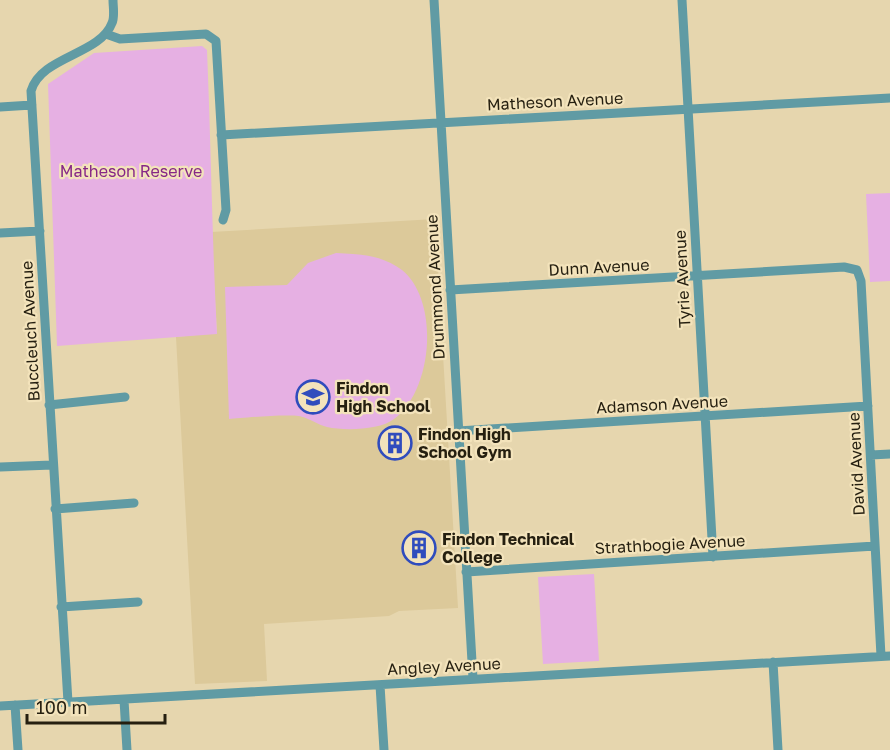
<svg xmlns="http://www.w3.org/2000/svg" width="890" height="750" font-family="'Golos Text',sans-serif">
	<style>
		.built { fill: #dcc99a }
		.green { fill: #e6b0e3 }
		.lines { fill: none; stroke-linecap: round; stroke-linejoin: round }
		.minor { stroke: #609ba4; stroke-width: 9 }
		.labels { text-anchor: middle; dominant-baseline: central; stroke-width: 4.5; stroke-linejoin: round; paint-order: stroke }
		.street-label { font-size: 16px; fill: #251f10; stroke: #f3e3bb }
		.park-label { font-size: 16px; fill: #862786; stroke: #f3e3bb }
		.poi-label { font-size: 16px; font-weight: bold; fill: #251f10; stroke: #f3e3bb; text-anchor: start }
	</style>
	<rect width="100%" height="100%" fill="#e6d6ae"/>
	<path class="built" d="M435,219L458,608L399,611L389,616L264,624L267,681L195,684L176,337L217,333L211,232Z"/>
	<path class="green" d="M202,46L207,50C211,145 212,239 217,334L57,346L48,84L94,53Z
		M890,193V281L870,282L866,194Z
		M336,253C360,254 382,255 402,270C440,301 433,390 394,419C380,430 345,431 327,427C319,425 310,419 303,417C292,413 243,418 229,419L225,287L287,285L308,263Z
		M594,574L599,661L543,664L538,577Z"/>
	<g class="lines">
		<path class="minor" d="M434,0L473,679
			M682,0L713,557
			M106,34L120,39L206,34L216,41L226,210L223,220
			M0,107L32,105
			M221,135L890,98
			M0,233L40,231
			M450,290L844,267L857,270L861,281L881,656
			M49,405L125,397
			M458,431L868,406
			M871,455L890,454
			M0,467L52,465
			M55,509L134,503
			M466,572L875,546
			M61,607L138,602
			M773,662L778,750
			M380,685L384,750
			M124,700L127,750
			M68,702L31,91C41,56 100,55 112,23C115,17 113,7 113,0
			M15,705L18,750
			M0,706L890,656"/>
	</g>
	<defs>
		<symbol id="school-ring" viewBox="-11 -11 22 22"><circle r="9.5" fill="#f3e3bb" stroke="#304cbd" stroke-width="1.5"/><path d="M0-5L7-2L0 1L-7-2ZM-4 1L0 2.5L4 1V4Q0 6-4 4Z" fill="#304cbd"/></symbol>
		<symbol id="building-ring" viewBox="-11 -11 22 22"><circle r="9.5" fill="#f3e3bb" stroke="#304cbd" stroke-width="1.5"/><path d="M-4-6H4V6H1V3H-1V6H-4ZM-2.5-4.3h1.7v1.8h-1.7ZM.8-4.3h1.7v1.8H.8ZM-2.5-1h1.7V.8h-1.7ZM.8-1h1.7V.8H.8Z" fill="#304cbd"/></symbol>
	</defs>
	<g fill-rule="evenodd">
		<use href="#school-ring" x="294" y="378" width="38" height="38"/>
		<use href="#building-ring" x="376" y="424" width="38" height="38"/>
		<use href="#building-ring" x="400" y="529" width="38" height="38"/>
	</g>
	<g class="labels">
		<g class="street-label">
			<text transform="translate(555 101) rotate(-3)">Matheson Avenue</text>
			<text transform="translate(599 267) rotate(-3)">Dunn Avenue</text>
			<text transform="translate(682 279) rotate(-93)">Tyrie Avenue</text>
			<text transform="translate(435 287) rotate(-93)">Drummond Avenue</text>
			<text transform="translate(30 331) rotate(-93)">Buccleuch Avenue</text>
			<text transform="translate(662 404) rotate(-3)">Adamson Avenue</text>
			<text transform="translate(856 464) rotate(-93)">David Avenue</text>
			<text transform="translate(670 544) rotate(-3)">Strathbogie Avenue</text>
			<text transform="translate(444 666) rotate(-3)">Angley Avenue</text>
		</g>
		<g class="park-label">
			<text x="131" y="171">Matheson Reserve</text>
		</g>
		<g class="poi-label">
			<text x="336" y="388">Findon<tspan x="336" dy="18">High School</tspan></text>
			<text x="418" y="434">Findon High<tspan x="418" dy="18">School Gym</tspan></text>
			<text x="442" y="539">Findon Technical<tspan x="442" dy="18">College</tspan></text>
		</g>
	</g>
	<path d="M27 714v9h138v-9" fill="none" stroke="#251f10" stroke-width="3"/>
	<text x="36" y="714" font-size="18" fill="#251f10" stroke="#f3e3bb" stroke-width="4.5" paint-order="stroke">100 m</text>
</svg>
